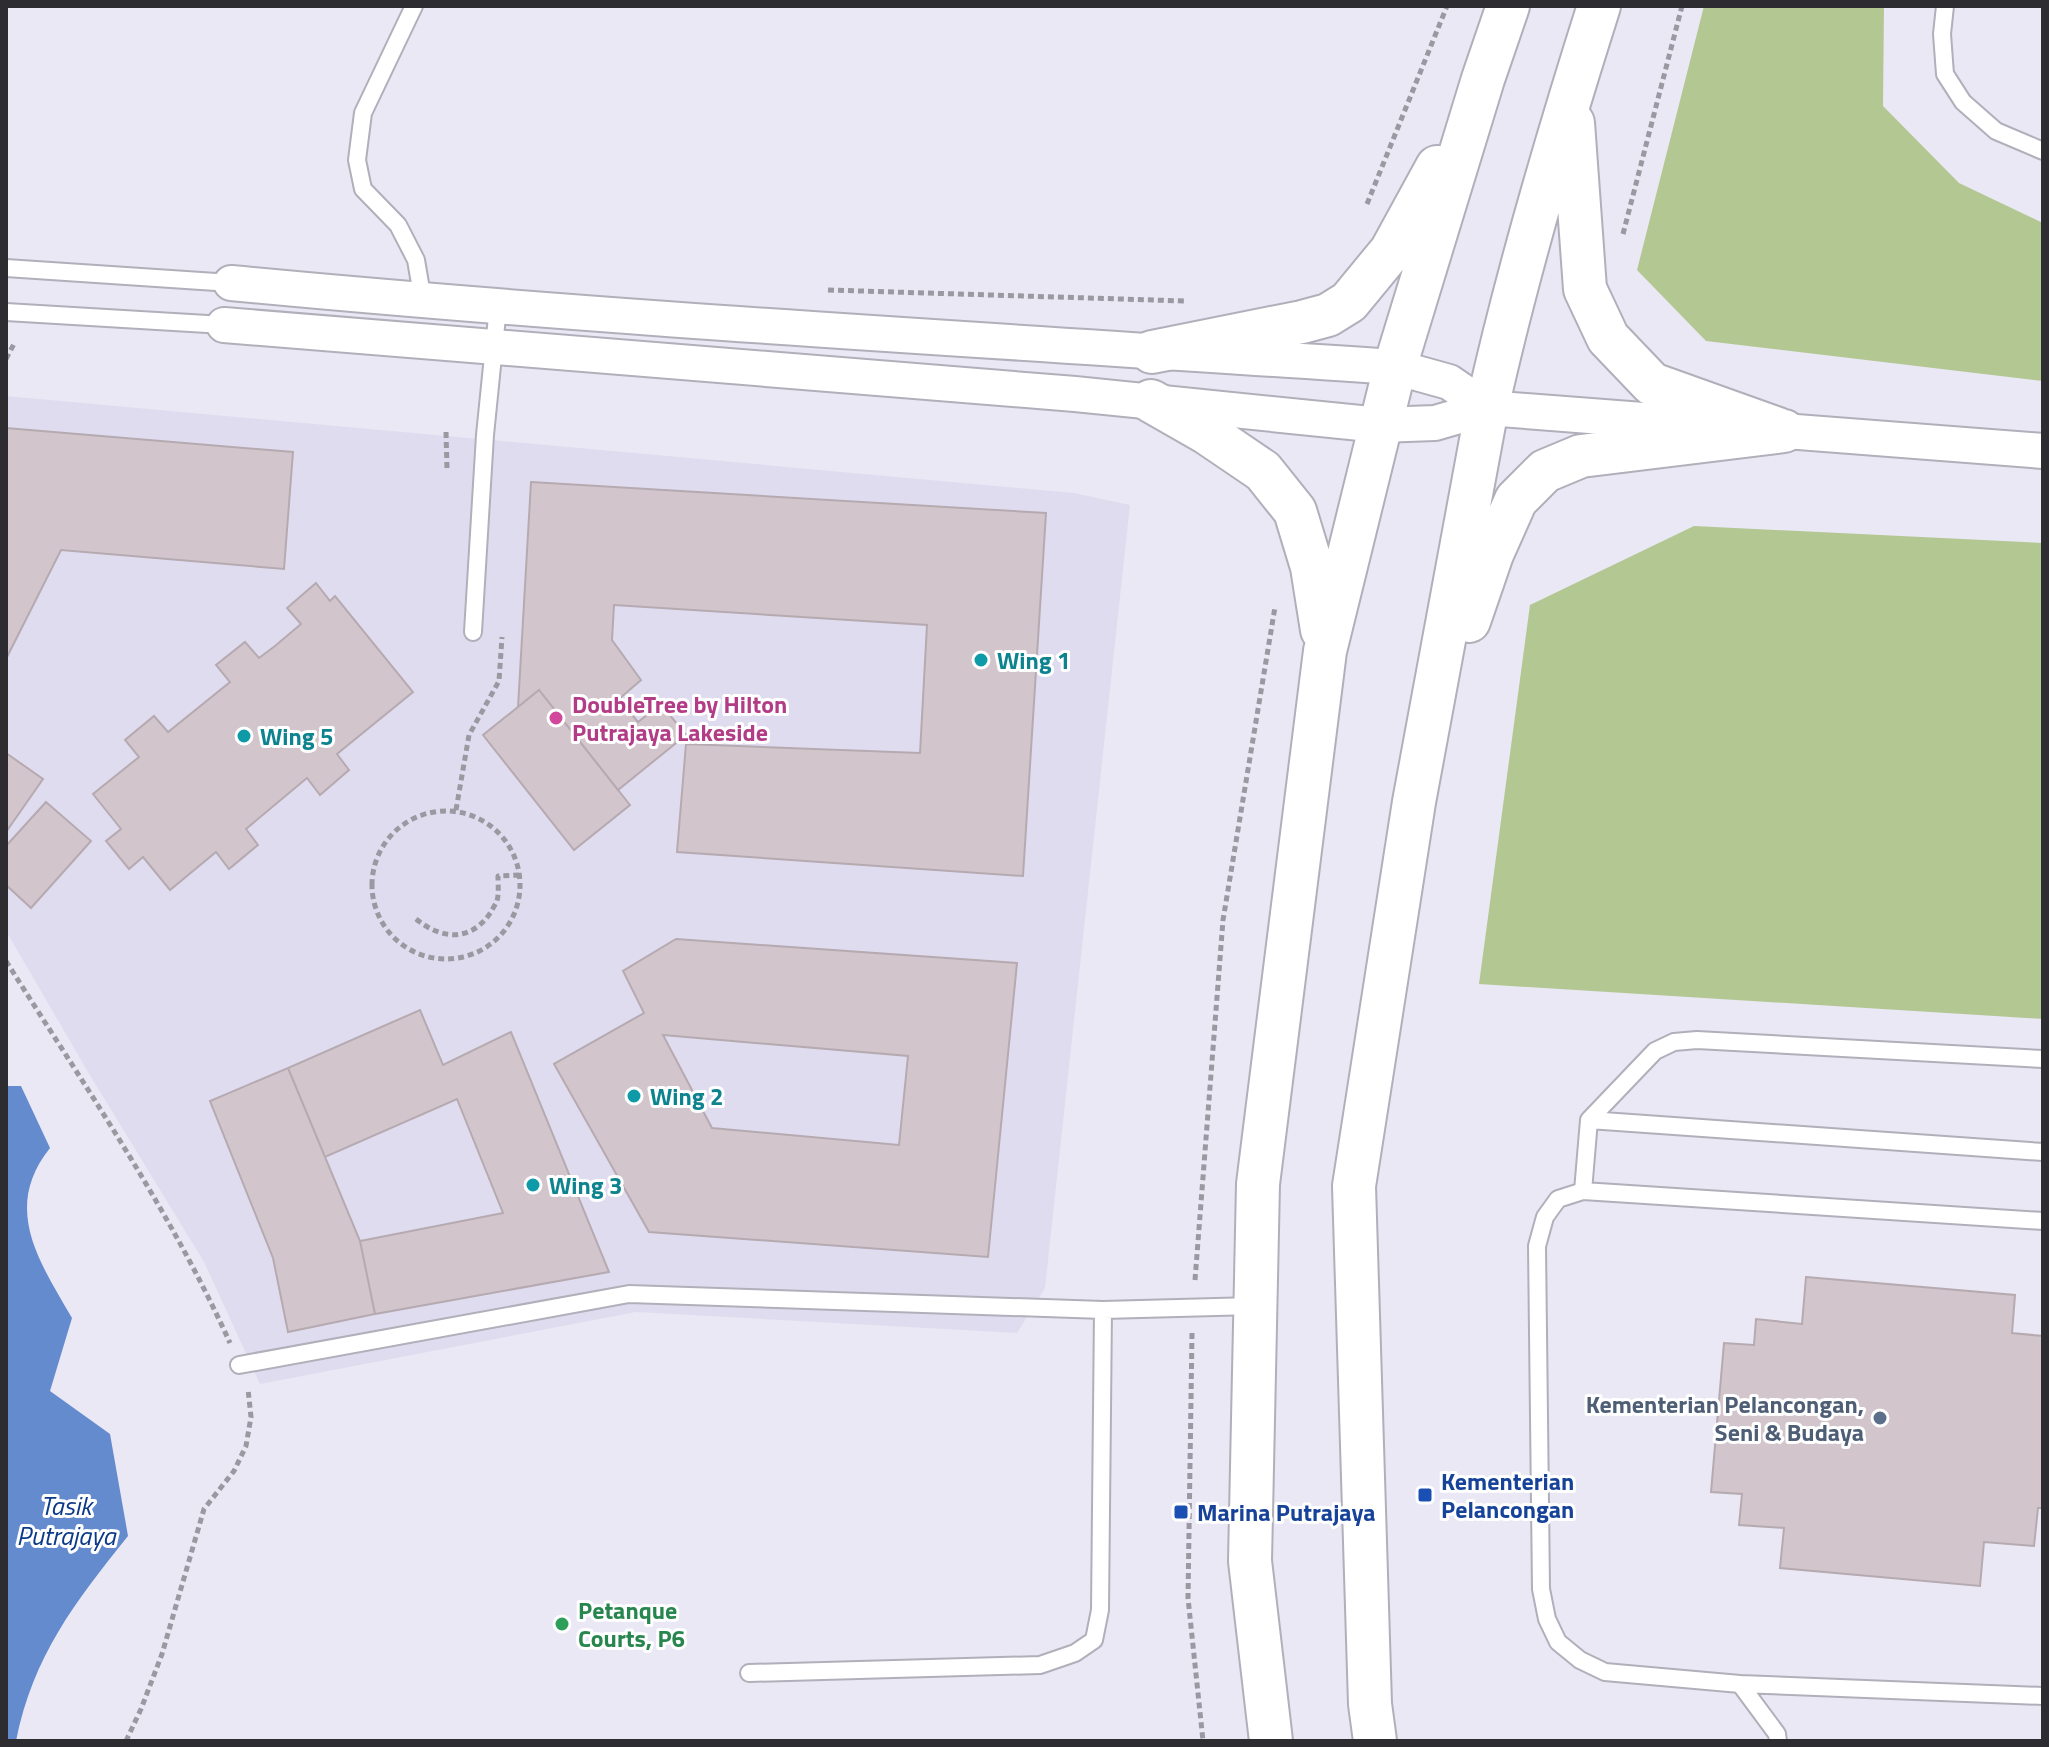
<svg xmlns="http://www.w3.org/2000/svg" width="2049" height="1747" font-family="'Titillium Web',sans-serif">
	<style>
		.built { fill: #e0dcef }
		.green { fill: #b3c793 }
		.water { fill: #648bce }
		.building { fill: #d2c5cc; stroke: #b6aab1; stroke-width: 2; fill-rule: evenodd }
		.lines { fill: none; stroke-linecap: round; stroke-linejoin: round }
		.service-casing { stroke: #b1afba; stroke-width: 20 }
		.minor-casing { stroke: #b1afba; stroke-width: 38 }
		.tertiary-casing { stroke: #b1afba; stroke-width: 46 }
		.path { stroke: #9a99a1; stroke-width: 5; stroke-dasharray: 6 4; stroke-linecap: butt }
		.service { stroke: #fff; stroke-width: 16 }
		.minor { stroke: #fff; stroke-width: 34 }
		.tertiary { stroke: #fff; stroke-width: 42 }
		.culture-dot { fill: #0f9aa8; stroke: #fff; stroke-width: 3 }
		.hotel-dot { fill: #d1479c; stroke: #fff; stroke-width: 3 }
		.service-dot { fill: #5c6f8a; stroke: #fff; stroke-width: 3 }
		.transit-dot { fill: #1a4fb4; stroke: #fff; stroke-width: 3 }
		.leisure-dot { fill: #2e9e5b; stroke: #fff; stroke-width: 3 }
		.labels { text-anchor: middle; dominant-baseline: central; stroke-width: 6; stroke-linejoin: round; paint-order: stroke }
		.culture-label { font-size: 24px; font-weight: bold; fill: #0d838f; stroke: #fff; text-anchor: start }
		.hotel-label { font-size: 24px; font-weight: bold; fill: #b23c85; stroke: #fff; text-anchor: start }
		.service-label { font-size: 24px; font-weight: bold; fill: #4e5e75; stroke: #fff; text-anchor: end }
		.transit-label { font-size: 24px; font-weight: bold; fill: #164399; stroke: #fff; text-anchor: start }
		.leisure-label { font-size: 24px; font-weight: bold; fill: #27864d; stroke: #fff; text-anchor: start }
		.water-label { font-size: 26px; font-style: italic; fill: #0a3a88; stroke: #fff }
	</style>
	<rect width="100%" height="100%" fill="#eae8f4"/>
	<path class="built" d="M6,396L1074,493L1130,505L1045,1288L1017,1333L636,1312L260,1384L204,1262L88,1072L6,931Z"/>
	<path class="green" d="M1704,6H1884L1883,106L1959,183L2043,223V381L1706,341L1637,270Z
		M1694,526L2043,543V1019L1479,984L1530,605Z"/>
	<path class="water" d="M6,1086H21L50,1148C2,1208 39,1261 72,1318L50,1391L110,1434L128,1536C75,1602 33,1656 16,1741H6Z"/>
	<path class="building" d="M6,428L293,452L284,569L61,550L6,659Z
		M531,482L1046,513L1023,876L677,852L686,744L920,753L927,625L614,605L612,640L641,680L619,699L638,722L661,704L686,735L618,790L539,690L518,707Z
		M316,583L330,601L335,596L413,692L337,754L349,770L320,795L307,778L246,829L258,845L229,869L216,852L170,890L143,857L129,869L106,841L121,829L93,794L139,757L125,740L154,716L168,732L230,682L216,665L245,642L259,658L275,646L301,624L287,608Z
		M539,690L630,805L574,850L483,735Z
		M6,753L43,779L6,832Z
		M46,802L91,841L31,908L6,885V846Z
		M676,939L1017,963L988,1257L649,1232L554,1064L644,1013L623,971ZM663,1035L908,1056L899,1145L712,1128Z
		M420,1010L443,1065L511,1032L609,1272L375,1314L360,1241L503,1213L457,1099L325,1157L288,1068Z
		M288,1068L360,1241L375,1314L288,1332L273,1258L210,1101Z
		M1806,1277L2015,1295L2012,1333L2043,1336V1508H2038L2034,1546L1984,1542L1980,1586L1780,1568L1784,1528L1739,1525L1742,1494L1711,1492L1724,1343L1754,1345L1756,1319L1802,1324Z"/>
	<g class="lines">
		<defs>
			<path id="service" d="M414,6L363,113L357,160L363,189L398,225L416,260L423,301
				M1945,6L1942,34L1945,74L1963,102L1996,131L2043,151
				M6,268L231,283
				M6,312L224,325
				M473,632L485,435L498,307
				M1589,1120L2043,1152
				M1583,1191L1589,1120L1655,1051L1674,1042L1697,1040L2043,1059
				M2043,1221L1583,1191L1558,1199L1545,1217L1537,1246L1541,1589L1547,1619L1558,1642L1580,1660L1605,1672L1740,1684L2043,1696
				M239,1365L629,1294L1103,1310L1254,1306
				M749,1673L1040,1665L1075,1653L1094,1640L1100,1610L1103,1310
				M1740,1684L1777,1734L1778,1741"/>
			<path id="minor" d="M231,283C618,320 1007,341 1395,367L1449,382L1487,408
				M224,325L1075,394L1380,425L1435,423L1487,408L2043,451"/>
			<path id="tertiary" d="M1573,123L1585,289L1608,338L1652,384L1778,429
				M1152,352L1302,322L1328,315L1349,302L1391,251L1437,167
				M1151,401L1207,433L1263,471L1295,511L1312,567L1322,630
				M1469,621L1492,554L1516,500L1545,471L1581,456L1784,431
				M1271,1741L1250,1561L1258,1184L1325,651L1395,367L1483,79L1508,6
				M1375,1741L1370,1704L1354,1186L1414,802L1487,408C1517,273 1557,138 1599,6"/>
		</defs>
		<use href="#service" class="service-casing"/>
		<use href="#minor" class="minor-casing"/>
		<use href="#tertiary" class="tertiary-casing"/>
		<path class="path" d="M1367,204L1447,6
			M1623,234L1682,6
			M828,290L1186,301
			M6,359L15,342
			M446,432L447,469
			M456,810L469,735L499,681L502,637
			M372 885a74 74 0 1 1 148 0a74 74 0 1 1-148 0Z
			M416,919C442,940 471,942 491,912C491,911 497,902 497,901C499,894 498,884 498,876L521,875
			M6,961C84,1085 169,1208 230,1343
			M1195,1280L1223,920L1275,607
			M1192,1333L1188,1598L1203,1741
			M126,1741L141,1709L162,1654L204,1509L234,1471L246,1446L251,1417L248,1389"/>
		<use href="#service" class="service"/>
		<use href="#minor" class="minor"/>
		<use href="#tertiary" class="tertiary"/>
	</g>
	<g class="culture-dot">
		<circle cx="981" cy="660" r="8"/>
		<circle cx="244" cy="736" r="8"/>
		<circle cx="634" cy="1096" r="8"/>
		<circle cx="533" cy="1185" r="8"/>
	</g>
	<circle class="hotel-dot" cx="556" cy="718" r="8"/>
	<circle class="service-dot" cx="1880" cy="1418" r="8"/>
	<g class="transit-dot">
		<rect x="1417" y="1487" width="16" height="16" rx="4"/>
		<rect x="1173" y="1504" width="16" height="16" rx="4"/>
	</g>
	<circle class="leisure-dot" cx="562" cy="1624" r="8"/>
	<g class="labels">
		<g class="culture-label">
			<text x="997" y="660">Wing 1</text>
			<text x="260" y="736">Wing 5</text>
			<text x="650" y="1096">Wing 2</text>
			<text x="549" y="1185">Wing 3</text>
		</g>
		<g class="hotel-label">
			<text x="572" y="704">DoubleTree by Hilton<tspan x="572" dy="28">Putrajaya Lakeside</tspan></text>
		</g>
		<g class="service-label">
			<text x="1864" y="1404">Kementerian Pelancongan,<tspan x="1864" dy="28">Seni &amp; Budaya</tspan></text>
		</g>
		<g class="transit-label">
			<text x="1441" y="1481">Kementerian<tspan x="1441" dy="28">Pelancongan</tspan></text>
			<text x="1197" y="1512">Marina Putrajaya</text>
		</g>
		<g class="leisure-label">
			<text x="578" y="1610">Petanque<tspan x="578" dy="28">Courts, P6</tspan></text>
		</g>
		<g class="water-label">
			<text x="66" y="1505">Tasik<tspan x="66" dy="30">Putrajaya</tspan></text>
		</g>
	</g>
	<rect width="2049" height="1747" fill="none" stroke="#2d2c30" stroke-width="16"/>
</svg>
